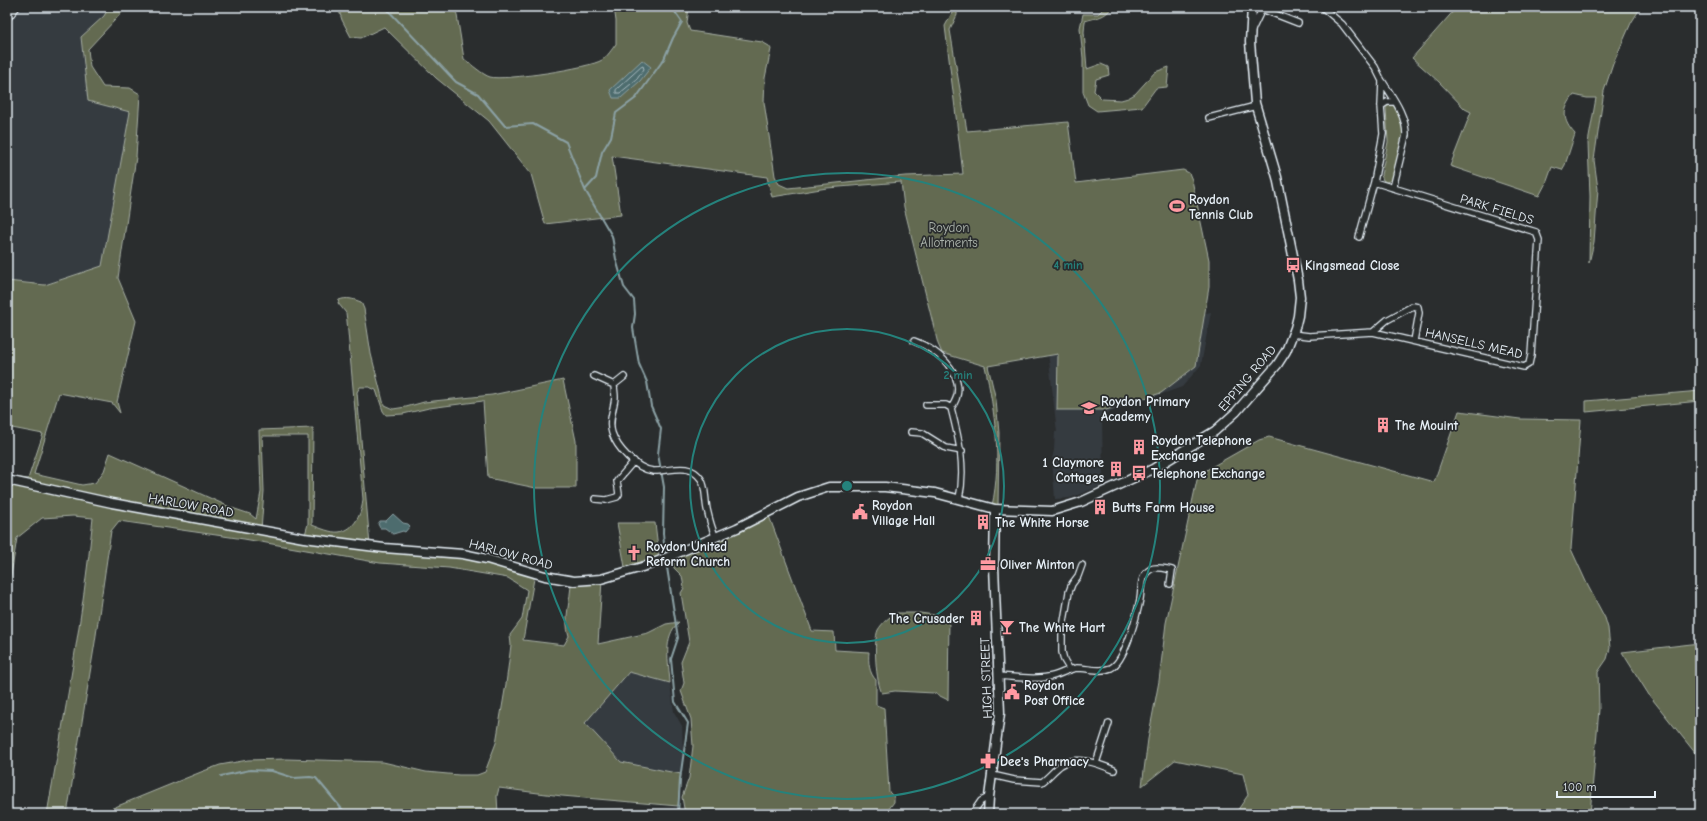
<svg xmlns="http://www.w3.org/2000/svg" width="1707" height="821" font-family="'Comic Neue',sans-serif">
	<style>
		.built { fill: #363b41 }
		.green { fill: #646b51; stroke: #a6aea4; fill-rule: evenodd }
		.water { fill: #4d6c6e; stroke: #8ba1a5 }
		.lines { fill: none; stroke-linecap: round; stroke-linejoin: round }
		.shore { stroke: #aabcc1; stroke-width: 1 }
		.stream { stroke: #8ba1a5; stroke-width: 2 }
		.street-casing { stroke: #e8f1f8; stroke-width: 8 }
		.secondary-casing { stroke: #e8f1f8; stroke-width: 11 }
		.street { stroke: #2a2d2e; stroke-width: 5.5 }
		.secondary { stroke: #2a2d2e; stroke-width: 8 }
		.ring { fill: none; stroke: #25827c; stroke-width: 2 }
		.labels { text-anchor: middle; dominant-baseline: central; stroke-width: 3.5; stroke-linejoin: round; paint-order: stroke }
		.poi-label { font-size: 13px; font-weight: bold; fill: #e8f1f8; stroke: #2a2d2e; text-anchor: start }
		.street-label { font-size: 13px; fill: #e8f1f8; stroke: #2a2d2e }
		.park-label { font-size: 13px; fill: #adb5ad; stroke: #2a2d2e }
		.centre { fill: #25827c; stroke: #2a2d2e; stroke-width: 2 }
		.ring-label { font-size: 12px; text-anchor: middle; font-weight: bold; fill: #25827c; stroke: #2a2d2e; stroke-width: 3.5; stroke-linejoin: round; paint-order: stroke }
	</style>
	<rect width="100%" height="100%" fill="#2a2d2e"/>
	<filter id="ink" filterUnits="userSpaceOnUse"><feTurbulence type="fractalNoise" baseFrequency=".025" numOctaves="2"/><feDisplacementMap in="SourceGraphic" scale="8" xChannelSelector="R" yChannelSelector="G"/><feConvolveMatrix kernelMatrix="1 2 1 2 8 2 1 2 1" color-interpolation-filters="sRGB"/></filter>
	<g filter="url(#ink)">
		<path class="built" d="M7,7H109L104,16L81,37L88,101L130,112L102,266L47,284L7,281Z
			M1211,312L1201,365L1182,387L1102,415L1103,485L1070,498L1055,499L1052,459L1054,450L1055,432H1057L1048,351L1097,338Z
			M629,672L670,683L674,712L682,726L683,753L681,774L621,762L585,723Z"/>
		<path class="green" d="M109,7H127L88,49L90,67L103,87L130,88L140,94L136,157L118,278L136,321L117,402L120,413L112,403L59,393L34,474L82,485L95,483L104,471L110,453L232,508L250,514L256,519L261,492L259,430L313,428L312,525C320,528 331,533 339,532C355,530 362,513 363,499L347,321L346,313L338,303L339,300C347,297 353,299 361,302L364,309L371,354L384,405L393,409L406,407L424,402L492,395L563,380L576,441V488H536L488,478L483,401L429,408L403,414L386,415L383,411L376,390L369,387H360L357,392L370,546L463,554L535,573L523,640L564,645L569,636C563,619 571,600 571,582L602,580L598,644L648,633L666,624L679,622C662,637 669,662 670,683L629,672L585,723L621,762L681,774L678,806L562,796L499,788L497,796L498,814H98L201,772L220,765L248,760L286,759L383,762L426,772L459,775H477L485,772L496,743L506,684L511,645L510,635L522,619L527,590L508,578L449,568L380,563L244,539L119,521L111,531L95,642L67,814H47C64,716 83,618 93,518L73,516L42,518L17,538L7,600V476L28,479L43,434L7,427V281L45,285L102,266L130,112L88,101L81,37L104,16ZM262,436H308V524L304,538L261,530L264,491Z
			M338,7H454L456,9L464,59C471,64 483,75 490,77C503,81 590,68 602,60C607,57 612,49 616,44V21L614,7H689L687,23L690,31L762,42L769,46L771,49L765,78L764,102L775,176L779,184L788,188L905,176L963,174L945,26L952,13L951,7H957V15L950,30L967,131L1068,122L1076,183L1183,170L1189,173L1192,180L1209,260V287L1196,366L1161,393L1106,410H1057L1058,354L988,366L996,400L999,433L998,507L992,506C1002,460 995,413 985,366L942,353L938,344L904,207L901,182L827,188L772,197L767,177L612,156L621,215L545,224L531,174L489,121L436,78L384,27L361,38L351,37L342,20Z
			M1105,7H1112C1105,18 1097,17 1085,21L1084,32L1087,69L1101,64L1108,67L1109,75L1096,79L1094,91L1102,99L1121,100L1128,98L1135,94L1155,72L1169,67L1167,87L1156,88L1142,107L1097,111L1088,105L1083,92V58L1080,28L1083,14H1098Z
			M1457,7H1641L1631,23L1613,64L1604,91L1594,160L1598,189L1594,242L1589,263L1590,196L1588,143L1596,98H1587L1574,95C1562,110 1562,120 1575,134L1565,165L1562,170L1552,167L1547,181L1539,196L1450,166L1471,112L1465,109L1439,82L1412,58Z
			M1393,104L1400,110L1406,127L1392,180L1386,182L1383,180L1381,175L1388,142L1386,107Z
			M1700,391V401L1586,412V401Z
			M1459,411L1520,419L1581,420L1571,549L1588,586L1605,618L1608,628L1610,648L1607,659L1598,672L1599,709L1590,814H1235L1248,795L1243,774L1175,760L1142,786L1148,739L1159,681L1166,623L1197,480L1208,469L1259,440L1269,437L1434,482Z
			M769,516L812,631L834,632L835,650L869,652C868,662 869,673 876,680V705L884,708L889,792L894,797V802L885,814H685L682,797L689,778L693,746L691,719L681,691L684,683L681,662L689,642L681,593L684,588L682,576L674,568L671,557Z
			M617,523H655L659,556L625,567Z
			M897,613H920L949,617L948,700L934,693L895,691L882,693C876,683 873,641 878,630C882,623 890,616 897,613Z
			M1700,643V759L1649,695L1622,652Z"/>
		<path class="water" d="M642,60L651,67L640,81L621,98H613L610,90Z
			M393,514L403,523L408,524L410,526L405,532L403,531L393,534L385,528H380L378,524L380,521H386Z"/>
		<g class="lines">
			<path class="shore" d="M641,67L643,66L644,69L637,79L620,93H616V90Z"/>
			<path class="stream" d="M385,7L456,82L478,94L505,126L533,124L566,142L585,190L612,236L616,259L624,287L634,300L635,314L633,328L639,364L647,382L651,406L661,429L658,454L664,487L663,533L665,555
				M585,190L596,178L602,152L611,137L616,113L636,98L664,59L673,38L682,22L673,9L674,7
				M666,561L678,638L671,659L675,702L688,723L680,779L678,814
				M221,776L250,770L272,771L294,778L310,777L316,778L346,814"/>
			<defs>
				<path id="street" d="M1322,7L1342,24L1375,67L1382,81L1381,106L1383,134L1374,182L1359,237
					M1262,9L1298,23
					M7,19L17,7
					M1252,30L1263,7
					M1383,82C1393,98 1406,115 1406,135L1393,188
					M1381,106L1387,102H1395
					M1209,118L1256,106
					M1373,332L1387,320L1413,306L1418,307L1419,313L1414,341
					M1293,334L1309,336L1373,332L1524,367L1529,364L1531,355L1539,240L1536,232L1374,182
					M914,341C940,350 972,380 951,408C959,439 966,468 959,499
					M594,376L614,385
					M614,385C614,388 615,393 615,397C614,409 608,421 612,433C617,448 636,469 653,471C669,472 689,461 701,479C706,486 705,500 707,509C709,518 712,529 716,538
					M614,385L624,377
					M926,405H946L951,408
					M911,432L922,433L946,448L962,451
					M595,499L606,500L617,497L619,494L617,481L634,461
					M1070,670L1064,660L1062,652V633L1069,592L1072,584L1078,576L1082,565
					M999,676C1015,677 1033,680 1048,677C1058,676 1067,669 1077,668C1088,668 1100,673 1111,668C1125,661 1137,615 1140,599C1142,588 1139,576 1151,569C1157,566 1165,569 1172,570L1170,584
					M1096,763L1109,723
					M992,775L1014,780L1042,782C1049,777 1054,770 1061,765C1077,755 1099,764 1114,770
					M972,814L981,801L989,797"/>
				<path id="secondary" d="M7,480L112,503L304,538L384,548L463,554L487,559L545,576L574,581L601,579L649,565L737,528L798,497L829,487H885L935,493L995,509L1052,511L1081,502L1153,469L1215,431L1236,412L1277,365L1286,351L1295,328L1298,316L1300,297L1298,280L1277,177L1255,103L1250,42L1252,7
					M988,814L989,797L1000,713L994,566L995,509"/>
			</defs>
			<use href="#street" class="street-casing"/>
			<use href="#secondary" class="secondary-casing"/>
			<use href="#street" class="street"/>
			<use href="#secondary" class="secondary"/>
		</g>
	</g>
	<g class="ring">
		<circle cx="847" cy="486" r="157"/>
		<circle cx="847" cy="486" r="313"/>
	</g>
	<defs>
		<symbol id="stadium-bare" viewBox="-9 -9 18 18"><path d="M0-5a6.5 5 0 1 0 0 10a6.5 5 0 1 0 0-10ZM-3.5-1.8h7v3.6h-7Z" fill="#ff9aa2" stroke="#2a2d2e" stroke-width="2.5" paint-order="stroke"/></symbol>
		<symbol id="bus-bare" viewBox="-9 -9 18 18"><path d="M-5-6H5V4H4V6H2V4H-2V6H-4V4H-5ZM-3.5-4V0h7V-4ZM-3.5 1.2v1.5H-2V1.2ZM2 1.2v1.5H3.5V1.2Z" fill="#ff9aa2" stroke="#2a2d2e" stroke-width="2.5" paint-order="stroke"/></symbol>
		<symbol id="school-bare" viewBox="-9 -9 18 18"><path d="M0-5L7-2L0 1L-7-2ZM-4 1L0 2.5L4 1V4Q0 6-4 4Z" fill="#ff9aa2" stroke="#2a2d2e" stroke-width="2.5" paint-order="stroke"/></symbol>
		<symbol id="building-bare" viewBox="-9 -9 18 18"><path d="M-4-6H4V6H1V3H-1V6H-4ZM-2.5-4.3h1.7v1.8h-1.7ZM.8-4.3h1.7v1.8H.8ZM-2.5-1h1.7V.8h-1.7ZM.8-1h1.7V.8H.8Z" fill="#ff9aa2" stroke="#2a2d2e" stroke-width="2.5" paint-order="stroke"/></symbol>
		<symbol id="civic-bare" viewBox="-9 -9 18 18"><path d="M-.6-6.5H3V-4.5H.6V-3L4-1V1h2V6H-6V1h2V-1L-.6-3ZM-1.2 2.5V6h2.4V2.5Z" fill="#ff9aa2" stroke="#2a2d2e" stroke-width="2.5" paint-order="stroke"/></symbol>
		<symbol id="church-bare" viewBox="-9 -9 18 18"><path d="M-1.2-6h2.4v3.5h3.3v2.4h-3.3V6h-2.4V-.1h-3.3v-2.4h3.3Z" fill="#ff9aa2" stroke="#2a2d2e" stroke-width="2.5" paint-order="stroke"/></symbol>
		<symbol id="office-bare" viewBox="-9 -9 18 18"><path d="M-6-3h4V-5.5h4V-3h4V5H-6ZM-1-4.5V-3h2v-1.5ZM-6 0V1H6V0Z" fill="#ff9aa2" stroke="#2a2d2e" stroke-width="2.5" paint-order="stroke"/></symbol>
		<symbol id="bar-bare" viewBox="-9 -9 18 18"><path d="M-6-5H6L.8 .8V4.5H3.5V6h-7V4.5H-.8V.8Z" fill="#ff9aa2" stroke="#2a2d2e" stroke-width="2.5" paint-order="stroke"/></symbol>
		<symbol id="pharmacy-bare" viewBox="-9 -9 18 18"><path d="M-2-6h4v4h4v4h-4v4h-4v-4h-4v-4h4Z" fill="#ff9aa2" stroke="#2a2d2e" stroke-width="2.5" paint-order="stroke"/></symbol>
	</defs>
	<g fill-rule="evenodd">
		<use href="#stadium-bare" x="1166" y="195" width="22" height="22"/>
		<use href="#bus-bare" x="1282" y="254" width="22" height="22"/>
		<use href="#school-bare" x="1078" y="397" width="22" height="22"/>
		<use href="#building-bare" x="1372" y="414" width="22" height="22"/>
		<use href="#building-bare" x="1128" y="436" width="22" height="22"/>
		<use href="#building-bare" x="1105" y="458" width="22" height="22"/>
		<use href="#bus-bare" x="1128" y="462" width="22" height="22"/>
		<use href="#building-bare" x="1089" y="496" width="22" height="22"/>
		<use href="#civic-bare" x="849" y="501" width="22" height="22"/>
		<use href="#building-bare" x="972" y="511" width="22" height="22"/>
		<use href="#church-bare" x="623" y="542" width="22" height="22"/>
		<use href="#office-bare" x="977" y="553" width="22" height="22"/>
		<use href="#building-bare" x="965" y="607" width="22" height="22"/>
		<use href="#bar-bare" x="996" y="616" width="22" height="22"/>
		<use href="#civic-bare" x="1001" y="681" width="22" height="22"/>
		<use href="#pharmacy-bare" x="977" y="750" width="22" height="22"/>
	</g>
	<g class="labels">
		<g class="poi-label">
			<text x="1189" y="199">Roydon<tspan x="1189" dy="15">Tennis Club</tspan></text>
			<text x="1305" y="265">Kingsmead Close</text>
			<text x="1101" y="401">Roydon Primary<tspan x="1101" dy="15">Academy</tspan></text>
			<text x="1395" y="425">The Mouint</text>
			<text x="1151" y="440">Roydon Telephone<tspan x="1151" dy="15">Exchange</tspan></text>
			<text x="1104" y="462" text-anchor="end">1 Claymore<tspan x="1104" dy="15">Cottages</tspan></text>
			<text x="1151" y="473">Telephone Exchange</text>
			<text x="872" y="505">Roydon<tspan x="872" dy="15">Village Hall</tspan></text>
			<text x="1112" y="507">Butts Farm House</text>
			<text x="995" y="522">The White Horse</text>
			<text x="646" y="546">Roydon United<tspan x="646" dy="15">Reform Church</tspan></text>
			<text x="1000" y="564">Oliver Minton</text>
			<text x="964" y="618" text-anchor="end">The Crusader</text>
			<text x="1019" y="627">The White Hart</text>
			<text x="1024" y="685">Roydon<tspan x="1024" dy="15">Post Office</tspan></text>
			<text x="1000" y="761">Dee's Pharmacy</text>
		</g>
		<g class="street-label">
			<text transform="translate(1497 209) rotate(17)">PARK FIELDS</text>
			<text transform="translate(1474 343) rotate(13)">HANSELLS MEAD</text>
			<text transform="translate(1247 378) rotate(-50)">EPPING ROAD</text>
			<text transform="translate(191 505) rotate(10)">HARLOW ROAD</text>
			<text transform="translate(511 554) rotate(15)">HARLOW ROAD</text>
			<text transform="translate(986 678) rotate(-92)">HIGH STREET</text>
		</g>
		<g class="park-label">
			<text x="949" y="227">Roydon<tspan x="949" dy="15">Allotments</tspan></text>
		</g>
	</g>
	<circle cx="847" cy="486" r="6" class="centre"/>
	<g class="ring-label">
		<text x="1068" y="269">4 min</text>
		<text x="958" y="379">2 min</text>
	</g>
	<rect width="1707" height="821" fill="none" stroke="#2a2d2e" stroke-width="24"/>
	<rect x="12" y="12" width="1683" height="797" fill="none" stroke="#e8f1f8" stroke-width="1.5" filter="url(#ink)"/>
	<path d="M1557 791v6h98v-6" fill="none" stroke="#e8f1f8" stroke-width="2"/>
	<text x="1563" y="791" font-size="12" fill="#e8f1f8" stroke="#2a2d2e" stroke-width="3" paint-order="stroke">100 m</text>
</svg>
